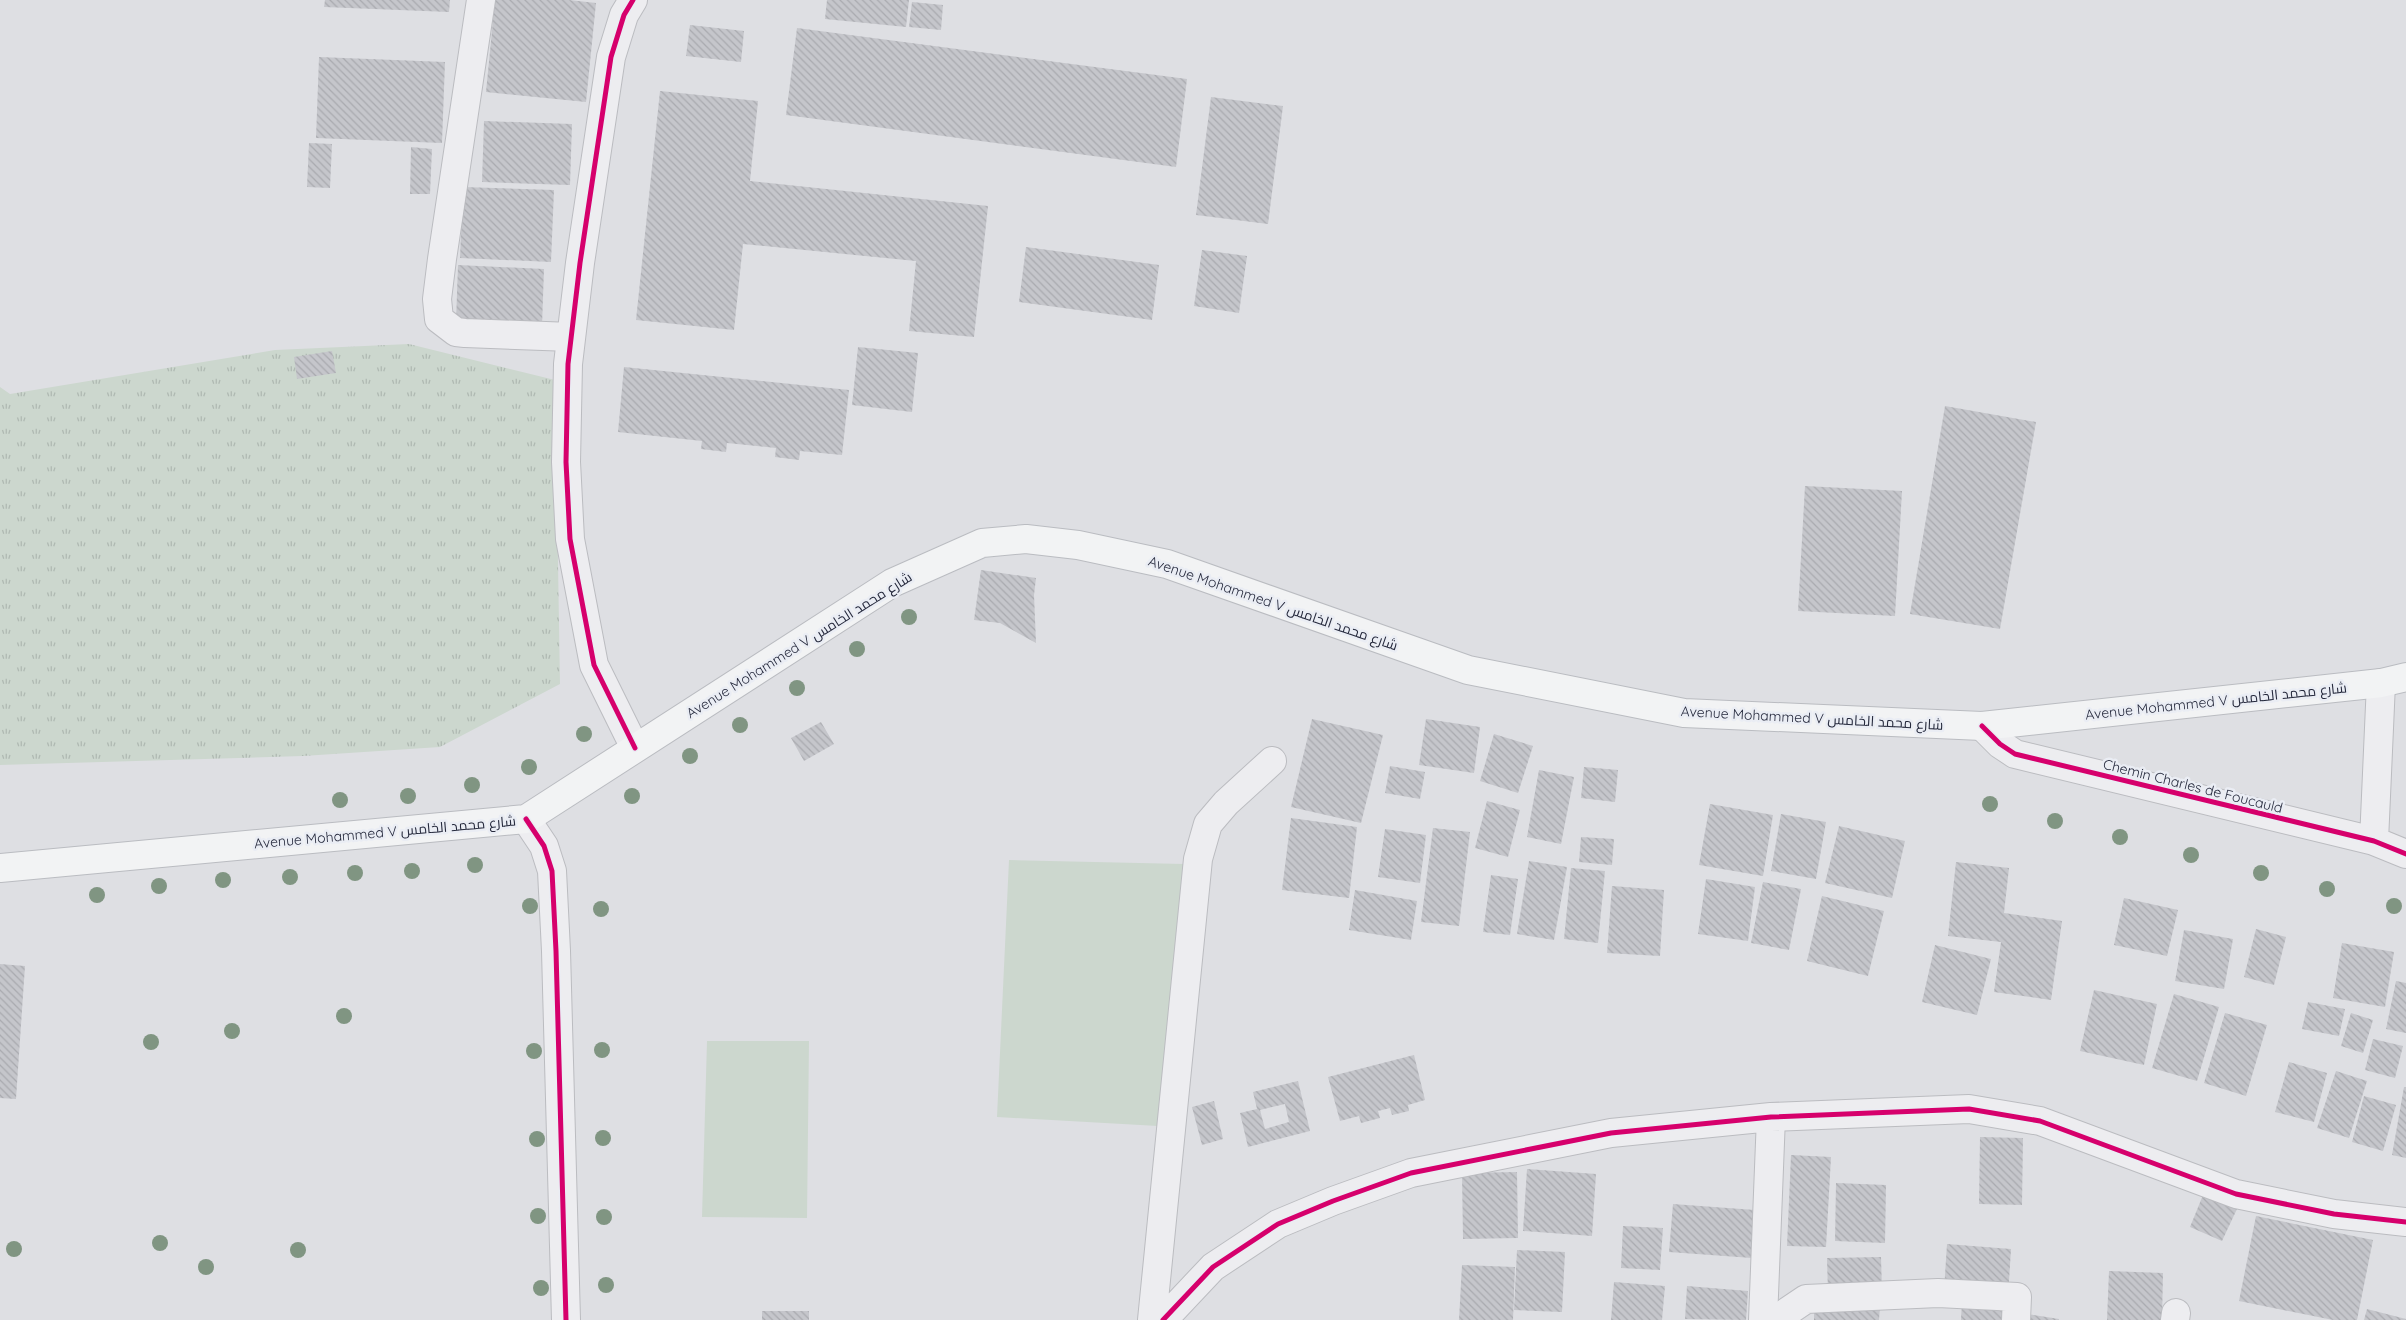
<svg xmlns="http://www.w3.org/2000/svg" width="2406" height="1320" font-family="Quicksand,Cairo,sans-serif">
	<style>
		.grass { fill: url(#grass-tufts) }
		.pitch { fill: #ccd7ce }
		.building { fill: url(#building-back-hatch); fill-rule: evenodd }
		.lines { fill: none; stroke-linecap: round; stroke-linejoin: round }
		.minor-casing { stroke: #bbbcc0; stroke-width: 30 }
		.major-casing { stroke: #babcc1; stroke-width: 30 }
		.minor { stroke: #ededf0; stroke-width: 28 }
		.major { stroke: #f2f3f4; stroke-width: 28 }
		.cycleway-casing { stroke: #eaedf4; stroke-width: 8 }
		.cycleway { stroke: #d6006c; stroke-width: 5 }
		.tree { fill: #809582 }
		.labels { text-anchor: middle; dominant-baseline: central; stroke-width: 5; stroke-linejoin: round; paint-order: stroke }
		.street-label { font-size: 14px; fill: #25293c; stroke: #eaedf4 }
	</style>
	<defs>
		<pattern id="grass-tufts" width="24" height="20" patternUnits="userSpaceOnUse" patternTransform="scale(1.25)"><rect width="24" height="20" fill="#ccd7ce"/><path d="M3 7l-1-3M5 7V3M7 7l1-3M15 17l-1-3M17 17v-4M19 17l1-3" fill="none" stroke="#afb9b2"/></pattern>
		<pattern id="building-back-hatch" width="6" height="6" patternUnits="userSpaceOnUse" patternTransform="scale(1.25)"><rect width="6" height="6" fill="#c5c6cb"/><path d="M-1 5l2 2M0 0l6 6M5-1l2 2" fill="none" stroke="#a9aaaf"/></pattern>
	</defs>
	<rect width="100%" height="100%" fill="#dedfe3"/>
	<path class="grass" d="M409,344L555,380L560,684L440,747L303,756L0,765V387L10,394L275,350Z"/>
	<path class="pitch" d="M1009,860L1184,864L1158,1126L997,1117Z
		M707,1041H809L807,1218L702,1217Z"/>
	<path class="building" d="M325,0H450L449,12L324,7Z
		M495,0H569L596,3L586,102L486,92Z
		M827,0H909L906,27L825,19Z
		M912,2L943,5L941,30L909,27Z
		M690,25L744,31L741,62L686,56Z
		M797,28L1187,79L1176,167L786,115Z
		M319,57L445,62L442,143L316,138Z
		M660,91L758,101L750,181L988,206L974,337L909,331L916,261L743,244L734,330L636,320Z
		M1211,97L1283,106L1268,224L1196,215Z
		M484,121L572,124L570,185L482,182Z
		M309,143L332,144L330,188L307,187Z
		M411,147L432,149L430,194H410Z
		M463,187L554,190L551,262L460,258Z
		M1026,247L1159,265L1152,320L1019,302Z
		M1202,250L1247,256L1239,313L1194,306Z
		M458,265L544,269L542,326L456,322Z
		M858,347L918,353L912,412L852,405Z
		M332,351L336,373L297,379L294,357Z
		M624,367L849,390L842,455L800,451L799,460L775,457L776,448L727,443L726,452L701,449L702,441L618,432Z
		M1945,406L2036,422L2000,629L1910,614Z
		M1805,486L1902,491L1895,616L1798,611Z
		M981,570L1036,578L1034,595L1036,643L1000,623L974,620Z
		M1312,719L1383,735L1361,823L1291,807Z
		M1426,719L1480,727L1474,773L1419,765Z
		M821,722L834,744L804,761L791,738Z
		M1494,734L1533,746L1518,793L1480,781Z
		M1390,766L1425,772L1420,799L1385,793Z
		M1584,767L1618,770L1615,802L1581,798Z
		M1539,770L1574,777L1561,844L1527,837Z
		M1487,801L1520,810L1508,857L1475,848Z
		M1710,804L1773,815L1763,876L1699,865Z
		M1781,814L1826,822L1816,879L1771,871Z
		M1291,818L1357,827L1349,898L1282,890Z
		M1839,826L1905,841L1892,898L1825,883Z
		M1433,828L1470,832L1459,926L1421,922Z
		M1385,829L1426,835L1420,883L1378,877Z
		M1581,837L1614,839L1612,865L1579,862Z
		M1529,861L1567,867L1554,940L1517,934Z
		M1956,862L2009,868L2004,913L2062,921L2051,1000L1994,992L2001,942L1948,936Z
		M1571,868L1605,871L1598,943L1564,939Z
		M1491,875L1518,879L1510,935L1483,932Z
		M1706,879L1755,887L1748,941L1698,934Z
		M1763,882L1801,889L1789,950L1751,943Z
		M1612,886L1664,890L1660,956L1607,953Z
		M1355,890L1417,901L1411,940L1349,930Z
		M1822,896L1884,911L1868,976L1807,961Z
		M2124,898L2178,910L2167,956L2114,945Z
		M2256,929L2286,937L2274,985L2244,977Z
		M2184,930L2233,939L2224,989L2175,981Z
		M2342,943L2394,952L2385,1007L2333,998Z
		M1935,945L1991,959L1977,1015L1922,1002Z
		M0,964L25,966L16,1099L0,1098Z
		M2396,981L2406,983V1033L2386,1029Z
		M2094,990L2157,1004L2144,1065L2080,1051Z
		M2174,994L2219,1007L2197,1081L2152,1068Z
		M2308,1002L2345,1009L2339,1036L2302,1029Z
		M2225,1013L2267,1025L2246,1096L2204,1083Z
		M2351,1013L2373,1020L2363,1053L2341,1046Z
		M2373,1039L2403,1046L2395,1078L2365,1070Z
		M1414,1055L1425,1100L1408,1105L1409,1111L1392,1115L1390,1108L1378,1111L1380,1118L1361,1123L1359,1116L1340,1121L1328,1077Z
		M2289,1062L2327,1073L2314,1122L2275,1112Z
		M2336,1071L2367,1081L2349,1138L2317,1128Z
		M1298,1081L1310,1131L1248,1147L1240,1113L1257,1109L1253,1092ZM1285,1104L1289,1122L1265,1129L1260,1110Z
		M2404,1087H2406V1158L2392,1155Z
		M2364,1096L2396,1105L2383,1151L2352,1142Z
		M1214,1101L1223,1139L1202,1145L1192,1107Z
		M1980,1137L2023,1138L2022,1205L1979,1204Z
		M1791,1155L1831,1157L1826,1247L1787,1246Z
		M1527,1169L1596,1174L1592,1236L1523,1231Z
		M1517,1172L1518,1238L1463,1239L1462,1173Z
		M1836,1183L1886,1185L1885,1243L1835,1241Z
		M2203,1195L2237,1209L2222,1241L2190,1227Z
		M1673,1204L1755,1210L1752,1258L1669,1252Z
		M2256,1216L2373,1240L2357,1320H2333L2239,1301Z
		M1623,1226L1663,1228L1660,1270L1621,1268Z
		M1947,1244L2011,1249L2008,1297L1944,1291Z
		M1517,1250L1565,1252L1562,1312L1514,1310Z
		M1881,1257L1882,1291L1828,1293L1827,1258Z
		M1462,1265L1515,1267L1513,1320H1459Z
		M2109,1271L2163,1273L2162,1320H2107Z
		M1614,1282L1665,1286L1662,1320H1611Z
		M1687,1286L1748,1291L1746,1320L1685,1319Z
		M1962,1299L2014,1303L2013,1320H1961Z
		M1814,1307H1880L1879,1320H1814Z
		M2367,1309L2406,1319V1320H2364Z
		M762,1311H809V1320H762Z
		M2027,1314L2059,1319V1320H2026Z"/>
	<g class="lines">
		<defs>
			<path id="minor" d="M481,0L442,259L437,299L439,319L456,332L465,333L571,337
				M633,0L624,15L611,57L580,263L568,364L566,462L570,539L594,665L635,748
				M1982,726L2000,744L2015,754L2374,841L2406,854
				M526,819L544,846L552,871L556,951L566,1320
				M2374,841L2381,683
				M1152,1320L1198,859L1208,824L1226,803L1272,761
				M1163,1320L1213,1267L1278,1224L1333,1201L1411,1173L1611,1133L1771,1117L1969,1109L2040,1121L2236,1194L2334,1214L2406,1222
				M1763,1320L1771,1117
				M1775,1320L1806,1299L1938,1293L2017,1297L2016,1320
				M2175,1320L2176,1313"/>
			<path id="major" d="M0,868L526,819L892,583L982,543L1026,539L1078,545L1167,564L1468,670L1684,713L1982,726L2381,683L2406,677"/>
		</defs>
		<use href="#minor" class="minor-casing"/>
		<use href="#major" class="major-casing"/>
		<use href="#minor" class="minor"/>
		<use href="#major" class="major"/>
		<defs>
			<path id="cycleway" d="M633,0L624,15L611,57L580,263L568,364L566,462L570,539L594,665L635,748
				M1982,726L2000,744L2015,754L2374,841L2406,854
				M526,819L544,846L552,871L556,951L566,1320
				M1163,1320L1213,1267L1278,1224L1333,1201L1411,1173L1611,1133L1771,1117L1969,1109L2040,1121L2236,1194L2334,1214L2406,1222"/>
		</defs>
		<use href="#cycleway" class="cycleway-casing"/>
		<use href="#cycleway" class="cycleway"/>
	</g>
	<g class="tree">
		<circle cx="909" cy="617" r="8"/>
		<circle cx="857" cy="649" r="8"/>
		<circle cx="797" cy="688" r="8"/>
		<circle cx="740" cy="725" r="8"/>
		<circle cx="584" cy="734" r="8"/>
		<circle cx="690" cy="756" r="8"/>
		<circle cx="529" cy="767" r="8"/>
		<circle cx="472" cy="785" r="8"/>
		<circle cx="408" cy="796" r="8"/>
		<circle cx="632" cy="796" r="8"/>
		<circle cx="340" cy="800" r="8"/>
		<circle cx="1990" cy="804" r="8"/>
		<circle cx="2055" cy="821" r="8"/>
		<circle cx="2120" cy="837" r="8"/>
		<circle cx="2191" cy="855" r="8"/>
		<circle cx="475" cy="865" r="8"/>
		<circle cx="412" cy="871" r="8"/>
		<circle cx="355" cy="873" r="8"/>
		<circle cx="2261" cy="873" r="8"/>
		<circle cx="290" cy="877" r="8"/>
		<circle cx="223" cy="880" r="8"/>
		<circle cx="159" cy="886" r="8"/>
		<circle cx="2327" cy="889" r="8"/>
		<circle cx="97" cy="895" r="8"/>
		<circle cx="530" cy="906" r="8"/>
		<circle cx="2394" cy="906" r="8"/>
		<circle cx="601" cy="909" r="8"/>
		<circle cx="344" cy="1016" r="8"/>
		<circle cx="232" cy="1031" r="8"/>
		<circle cx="151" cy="1042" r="8"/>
		<circle cx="602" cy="1050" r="8"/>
		<circle cx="534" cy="1051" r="8"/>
		<circle cx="603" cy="1138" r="8"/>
		<circle cx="537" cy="1139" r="8"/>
		<circle cx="538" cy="1216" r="8"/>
		<circle cx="604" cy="1217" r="8"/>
		<circle cx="160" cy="1243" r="8"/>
		<circle cx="14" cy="1249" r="8"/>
		<circle cx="298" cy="1250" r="8"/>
		<circle cx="206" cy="1267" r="8"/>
		<circle cx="606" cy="1285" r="8"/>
		<circle cx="541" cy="1288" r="8"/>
	</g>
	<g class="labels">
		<g class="street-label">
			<text transform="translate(1273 603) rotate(19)">Avenue Mohammed V شارع محمد الخامس</text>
			<text transform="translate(799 645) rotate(-32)">Avenue Mohammed V شارع محمد الخامس</text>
			<text transform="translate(2216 701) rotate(-6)">Avenue Mohammed V شارع محمد الخامس</text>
			<text transform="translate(1812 718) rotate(3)">Avenue Mohammed V شارع محمد الخامس</text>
			<text transform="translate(2193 786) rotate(14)">Chemin Charles de Foucauld</text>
			<text transform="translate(385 832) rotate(-5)">Avenue Mohammed V شارع محمد الخامس</text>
		</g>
	</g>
</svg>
